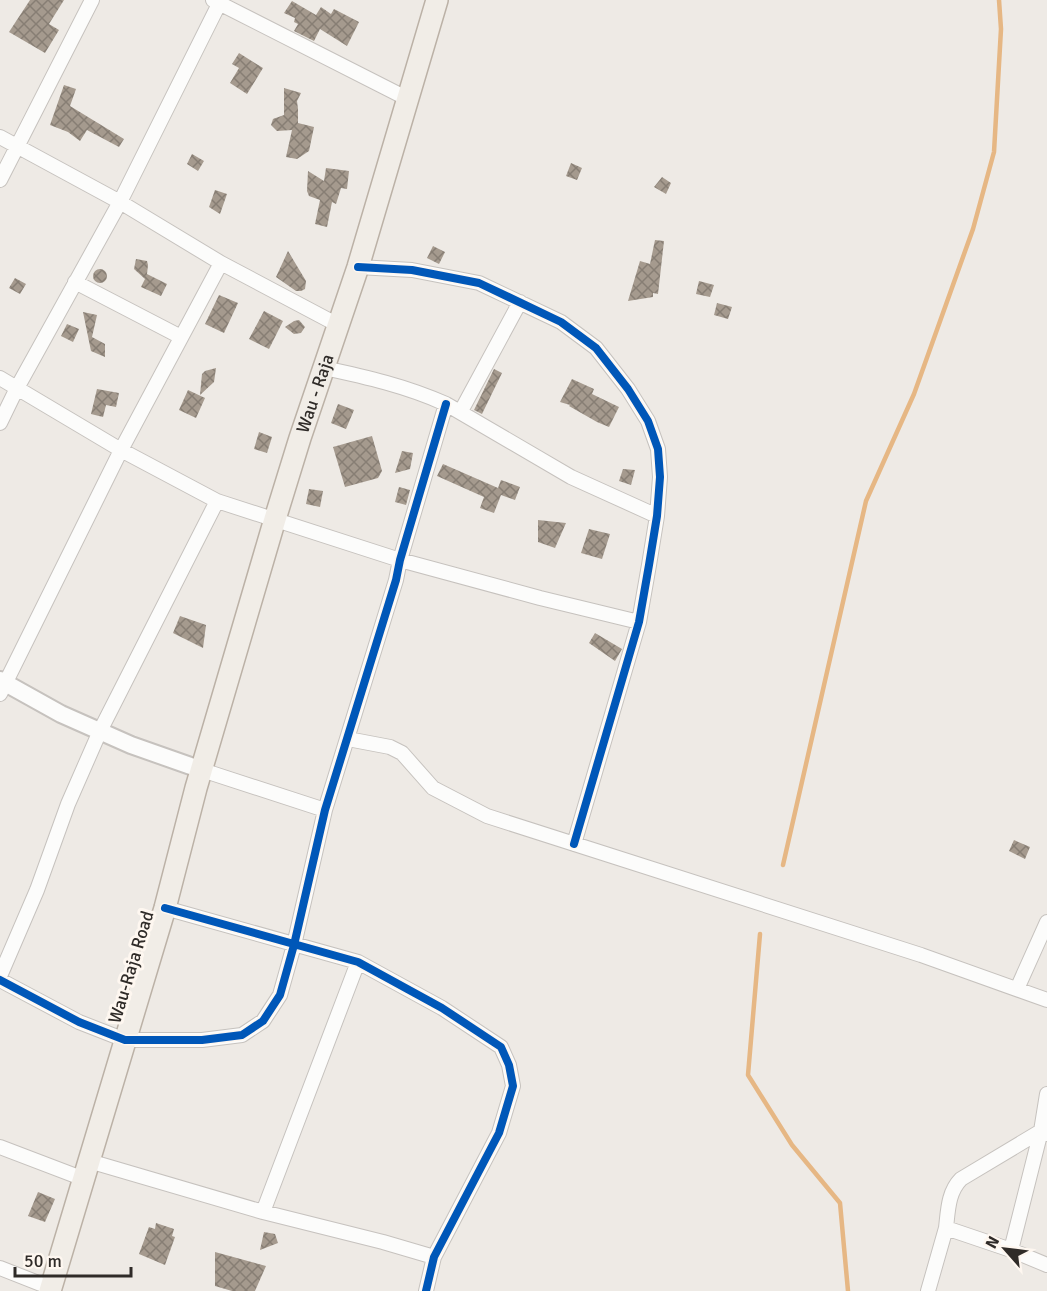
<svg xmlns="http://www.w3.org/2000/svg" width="1047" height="1291" font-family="Signika,sans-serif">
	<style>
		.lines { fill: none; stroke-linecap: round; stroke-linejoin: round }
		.stream { stroke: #e6b784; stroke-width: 4.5 }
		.building { fill: url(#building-cross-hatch) }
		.minor-casing { stroke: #c6c2be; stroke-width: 16 }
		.tertiary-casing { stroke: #c6c2be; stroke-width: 20 }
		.primary-casing { stroke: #bbb1a6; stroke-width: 24 }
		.minor { stroke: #fcfcfb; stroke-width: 14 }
		.tertiary { stroke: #fcfcfb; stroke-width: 16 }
		.primary { stroke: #f1ede7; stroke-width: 21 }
		.cycleway-casing { stroke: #fef7f0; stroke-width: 11 }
		.cycleway { stroke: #0057b8; stroke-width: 8 }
		.labels { text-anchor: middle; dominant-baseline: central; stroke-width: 6; stroke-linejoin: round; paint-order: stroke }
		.street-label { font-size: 18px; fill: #2f2b28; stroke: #fef7f0 }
	</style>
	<defs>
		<pattern id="building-cross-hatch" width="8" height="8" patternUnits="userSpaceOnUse" patternTransform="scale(1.5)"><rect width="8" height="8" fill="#a59a8e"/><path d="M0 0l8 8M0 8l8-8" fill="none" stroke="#877e74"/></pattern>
	</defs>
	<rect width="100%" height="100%" fill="#eeeae5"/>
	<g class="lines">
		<path class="stream" d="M783,865L866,501L914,394L973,229L994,152L1001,29L999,0
			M760,934L748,1075L792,1145L840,1203L848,1291"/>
	</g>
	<path class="building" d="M30,0H64L49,24L59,30L45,53L9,32Z
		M292,1L316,15L321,7L331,14L334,9L359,22L347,46L320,29L314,41L294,31L298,24L294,22L295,18L284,13Z
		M239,53L263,68L247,94L230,83L239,68L232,64Z
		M64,85L76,89L70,106L124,139L119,147L87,130L80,141L68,132L50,125Z
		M284,88L301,93L297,101L298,109V123L314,127L309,151L297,159L286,157L292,130L277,131L271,125L273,119L284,115Z
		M192,154L204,161L198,171L187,164Z
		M571,163L582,168L577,180L566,176Z
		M326,168L349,171L347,189L341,188L336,204L332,202L327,227L315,224L320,200L309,196L307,191L308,171L324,181Z
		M662,177L671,183L666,194L654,187Z
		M215,190L227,194L220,214L209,207Z
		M655,240L664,241L658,294L653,293V297L628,301L640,261L650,264Z
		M433,246L445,252L439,264L427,258Z
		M288,251L306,281L305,289L301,291H296L276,277Z
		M136,259L147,261L148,265L147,274L167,284L161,296L141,287L145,279L134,269Z
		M93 276a7 7 0 1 1 14 0a7 7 0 1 1-14 0Z
		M15,278L26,284L20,294L9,288Z
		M699,281L714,285L710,297L696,294Z
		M219,295L238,303L224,333L205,324Z
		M717,303L732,307L728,319L714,315Z
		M264,311L283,321L269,349L249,339Z
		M83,312L97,315L92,337L105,344V357L91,351Z
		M299,320L305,327L301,333L294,334L285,327L294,321Z
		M67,324L79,329L73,342L61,336Z
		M216,368L214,382L200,395L202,374L205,371Z
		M494,369L502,373L482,414L474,410Z
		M572,379L594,389L592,394L619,407L609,427L597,422L569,406L570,405L560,402Z
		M97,389L119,393L116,407L106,405L103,417L91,414Z
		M188,390L205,398L196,418L179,410Z
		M338,404L354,410L346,429L331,423Z
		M259,432L272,437L267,453L254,449Z
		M372,436L382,471L378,478L345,487L333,447Z
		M402,451L413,453L410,469L395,473Z
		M443,464L498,488L501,480L520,487L515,500L501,495L494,513L480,508L484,497L437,476Z
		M623,469L635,470L631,485L619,481Z
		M399,487L410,490L406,505L395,502Z
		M309,489L323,491L320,507L306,504Z
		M538,520L566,523L555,548L538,542Z
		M589,529L610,534L602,559L581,553Z
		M180,616L206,625L203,648L173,633Z
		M595,633L622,649L615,661L589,643Z
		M1014,840L1030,847L1025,859L1009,851Z
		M38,1192L55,1199L45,1222L28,1216Z
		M156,1223L174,1229L172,1236L175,1237L165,1265L139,1254L149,1227L155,1229Z
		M264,1232L275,1234L278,1243L260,1250Z
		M215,1252L266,1266L255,1291H232L215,1286Z"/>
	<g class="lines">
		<defs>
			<path id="minor" d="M213,0L408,99
				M0,137L120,202L221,263L338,325
				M0,180L92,0
				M358,267L412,270L479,283L561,322L596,348L628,389L648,421L658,449L660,477L657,516L649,565L639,622L574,844
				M75,282L181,337
				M324,368C366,377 406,386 446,404L571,477L657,516
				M0,378L121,450L217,501L400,560L540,598L639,622
				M461,411L520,302
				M0,423L17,388L120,202L221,0
				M0,694L121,450L221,263
				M348,739L390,747L402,753L433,788L487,816L921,955L1047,1000
				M202,770L325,810
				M165,908L358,962L442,1008L501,1047L509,1065L513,1086L499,1133L434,1257L426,1291
				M0,976L37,890L68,804L100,731L217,501
				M0,980L79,1022L125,1040H202L242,1035L263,1021L280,995L294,945L325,810L396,580L400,560L446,404
				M1017,989L1047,922
				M1047,1134L1041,1131L961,1179C948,1192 948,1211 946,1228L1011,1250L1047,1265
				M0,1147L84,1179
				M89,1161L263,1212L383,1242L434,1257
				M263,1212L358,962
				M1011,1250L1041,1131L1047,1094
				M0,1268L51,1288
				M928,1291L946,1228"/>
			<path id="tertiary" d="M0,680L61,714L131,745L202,770"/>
			<g id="primary">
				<path id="s1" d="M50,1291L165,908L196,788L275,519L300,438L358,267L437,0"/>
			</g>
		</defs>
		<use href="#minor" class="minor-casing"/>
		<use href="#tertiary" class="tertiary-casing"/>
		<use href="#primary" class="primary-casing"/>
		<use href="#minor" class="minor"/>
		<use href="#tertiary" class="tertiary"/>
		<use href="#primary" class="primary"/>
		<defs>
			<path id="cycleway" d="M358,267L412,270L479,283L561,322L596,348L628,389L648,421L658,449L660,477L657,516L649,565L639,622L574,844
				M165,908L358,962L442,1008L501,1047L509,1065L513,1086L499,1133L434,1257L426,1291
				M0,980L79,1022L125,1040H202L242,1035L263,1021L280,995L294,945L325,810L396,580L400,560L446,404"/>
		</defs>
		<use href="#cycleway" class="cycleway-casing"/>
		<use href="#cycleway" class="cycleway"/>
	</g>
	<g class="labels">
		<g class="street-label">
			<text stroke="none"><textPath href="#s1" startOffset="936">Wau - Raja</textPath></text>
			<text transform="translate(131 967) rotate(-73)">Wau-Raja Road</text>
		</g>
	</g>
	<g transform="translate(1005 1249) rotate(298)" stroke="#fef7f0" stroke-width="4.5" paint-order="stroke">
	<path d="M0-4.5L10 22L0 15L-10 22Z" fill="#2f2b28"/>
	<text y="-9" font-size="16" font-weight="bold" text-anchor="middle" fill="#2f2b28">N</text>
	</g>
	<path d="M15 1267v9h116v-9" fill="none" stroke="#2f2b28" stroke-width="3"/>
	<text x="24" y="1267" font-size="18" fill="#2f2b28" stroke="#fef7f0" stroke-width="4.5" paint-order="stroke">50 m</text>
</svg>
